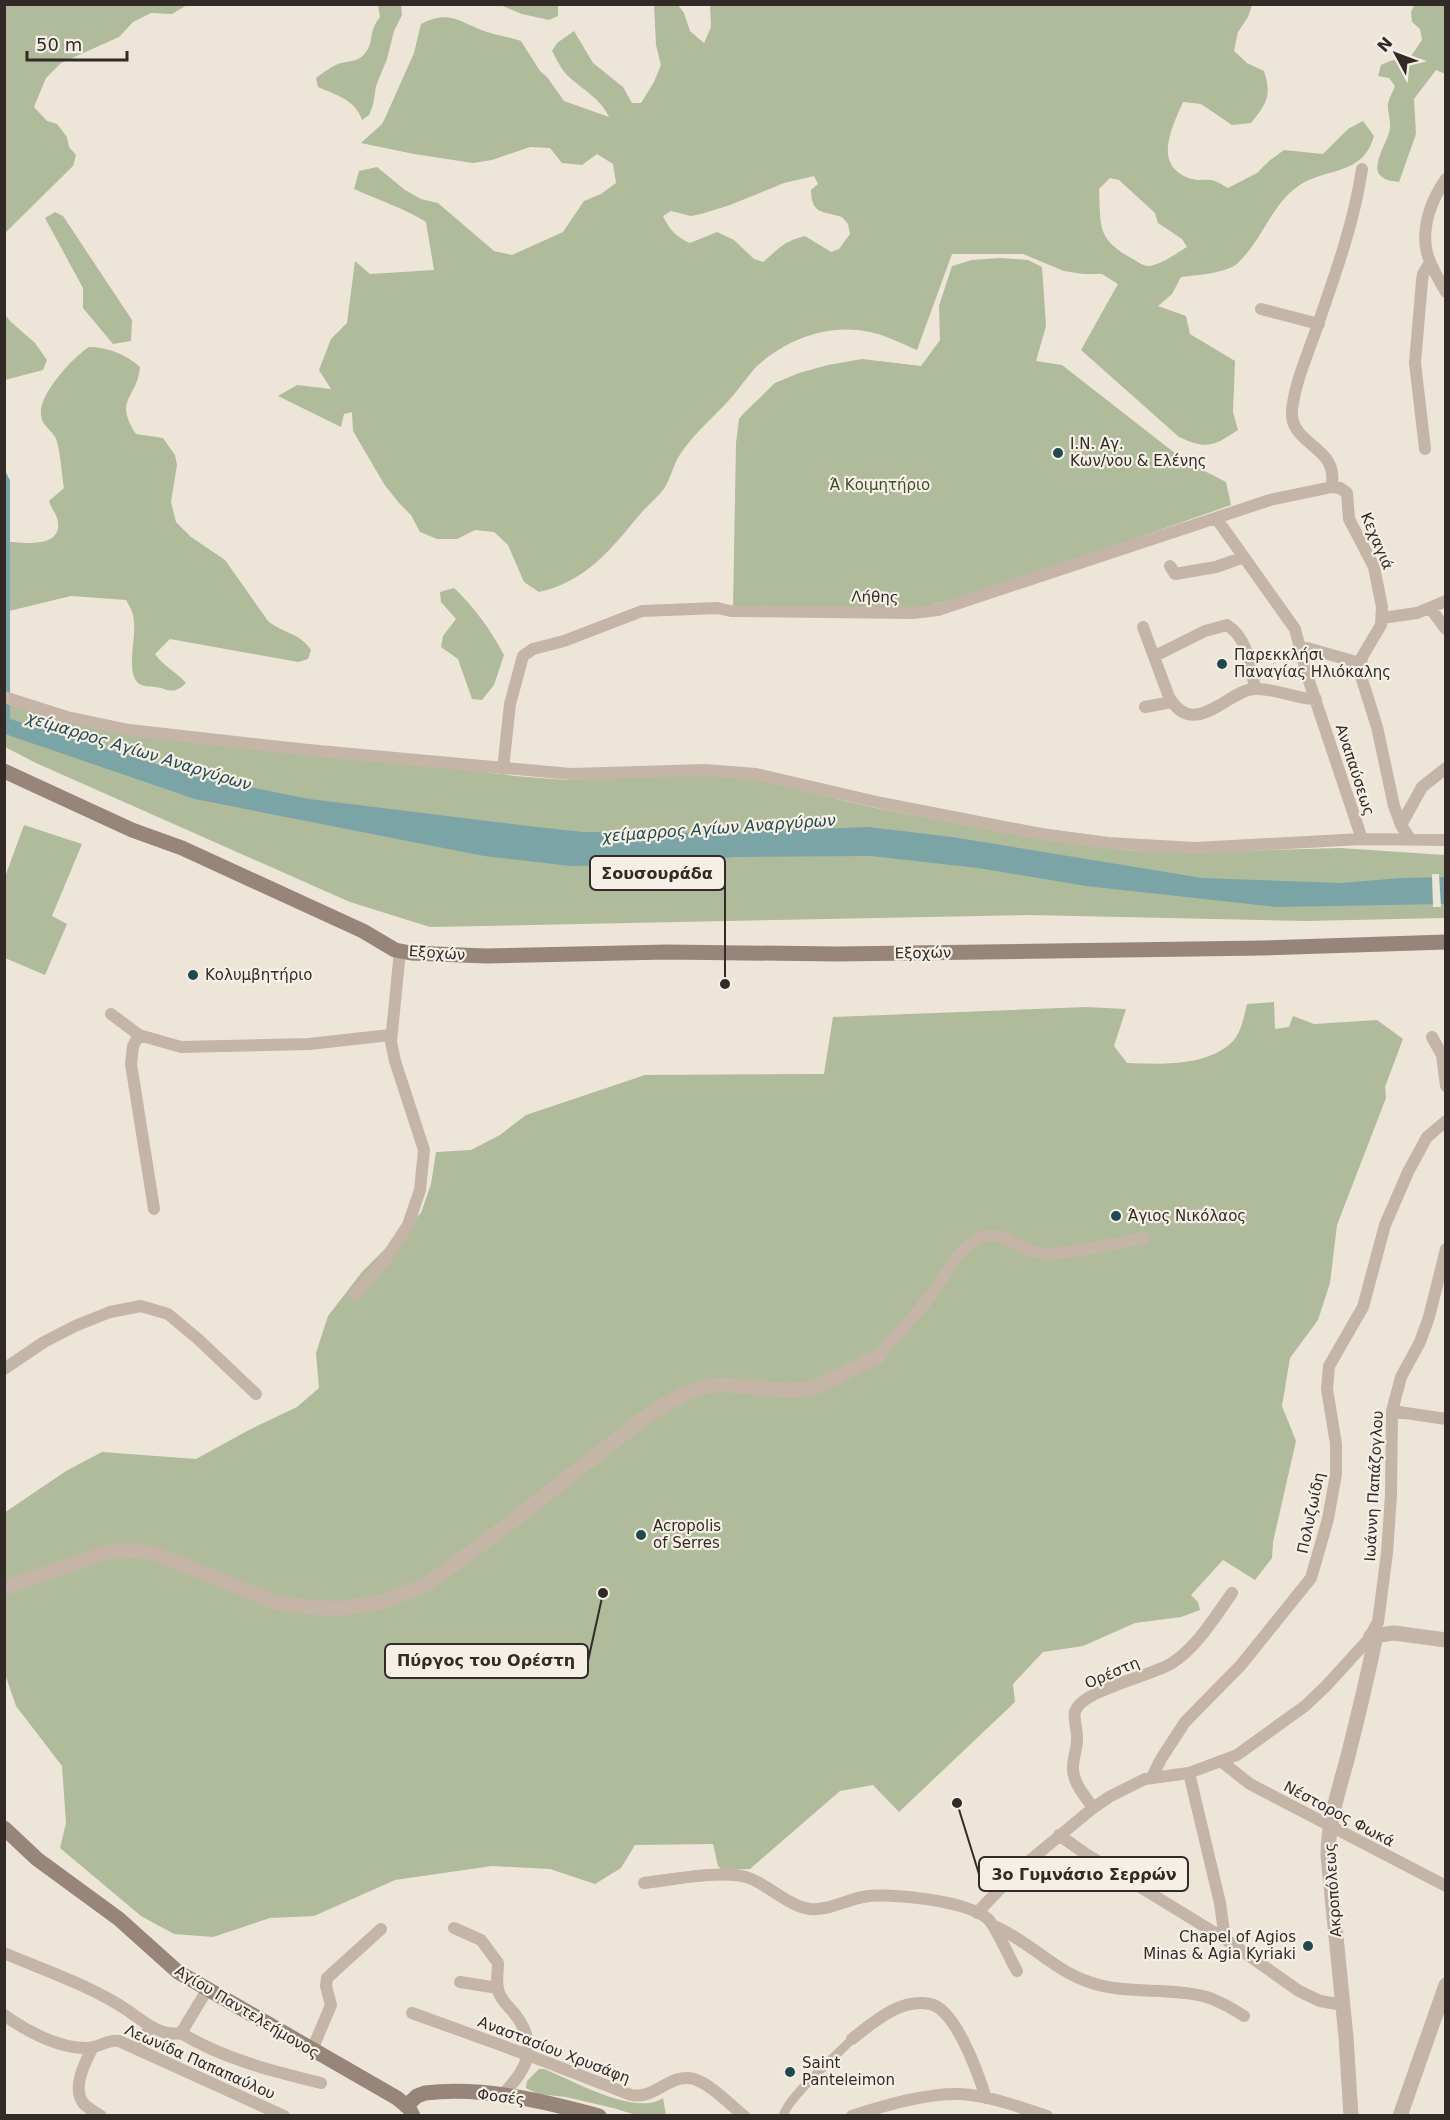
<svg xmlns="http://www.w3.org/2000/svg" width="1450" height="2120" font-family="'DejaVu Sans',sans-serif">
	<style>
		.green { fill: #afbb9b; fill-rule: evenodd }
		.water { fill: #7ba4a7 }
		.pier { fill: #eee5d9 }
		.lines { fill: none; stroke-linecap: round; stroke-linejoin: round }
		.stream { stroke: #7ba4a7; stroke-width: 4 }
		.pedestrian { stroke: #c4b5a7; stroke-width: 9 }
		.minor { stroke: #c4b5a7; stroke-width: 12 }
		.tertiary { stroke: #c4b5a7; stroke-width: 15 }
		.secondary { stroke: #978579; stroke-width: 15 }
		.poi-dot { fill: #214a4e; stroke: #f6efe5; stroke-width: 2 }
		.labels { text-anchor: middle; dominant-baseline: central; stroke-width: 4.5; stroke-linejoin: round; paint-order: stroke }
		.poi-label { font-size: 15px; fill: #322a26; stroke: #f6efe5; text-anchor: start }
		.park-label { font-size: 15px; fill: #404d2d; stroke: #f6efe5 }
		.street-label { font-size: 15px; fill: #322a26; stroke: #f6efe5 }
		.water-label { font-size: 16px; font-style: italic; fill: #214a4e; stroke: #f6efe5 }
		.leader { fill: none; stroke: #322a26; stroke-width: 2 }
		.callout-dot { fill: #322a26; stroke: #f6efe5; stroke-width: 2 }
		.callout { fill: #f6efe5; stroke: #322a26; stroke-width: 2 }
		.callout-label { font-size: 16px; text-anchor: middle; font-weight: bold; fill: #322a26 }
	</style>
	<rect width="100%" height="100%" fill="#eee5d9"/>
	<path class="green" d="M5,4L187,5L172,14L151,13L133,22L119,37L61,63L46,78L34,107L47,121L57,124L67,137L69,147L76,155L73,166L5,233Z
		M558,4V16L549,20L522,14L500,5Z
		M1415,4L1445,5V74L1436,70L1414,99L1416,134L1399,182C1358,179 1387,148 1390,128C1391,120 1387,111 1388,104C1389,98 1393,92 1395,86L1389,78L1378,76L1381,65L1390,61L1411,56L1422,40L1420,29L1412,22L1411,12Z
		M378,5H401L402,15L394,31L387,59L376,86L373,105L369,115L362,120C356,100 336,95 318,87L316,78C323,73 333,65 341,63C351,61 360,61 366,52C374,41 368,32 380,17Z
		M654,5H678L684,13L690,31L704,43L711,27L710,5H1252L1248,17L1238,32L1234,51L1247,63L1264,71C1272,96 1267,103 1251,123L1232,125L1201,104L1183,102C1171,129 1152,167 1192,179C1198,181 1204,179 1211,180C1217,181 1223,185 1228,188L1257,173L1269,161L1284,150L1323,154L1348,129L1363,121L1374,136C1372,142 1370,148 1366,153C1351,174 1317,171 1297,187C1274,204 1265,231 1247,253C1243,257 1239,263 1234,266C1218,274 1198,275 1181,277L1172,294L1158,306L1186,316L1190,334L1235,361L1233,412L1238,430C1214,446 1207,450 1179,437L1081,350L1118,284L1102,274H1083L1064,271L1023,254H952L917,350C902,344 886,335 870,332C829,323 786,339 756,367C747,377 739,389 730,399C714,417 695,432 681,453C673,464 671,479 663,490C657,498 648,505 641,513C611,549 587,581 539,592L524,582L508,545L494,532L475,530L457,539H437L420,532L411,515L399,503L384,484L353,431L352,412L344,414L341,427L278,396L297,385L331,389L319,370L331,339L347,323L355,261L370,274L434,270L426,222C404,208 378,200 354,189L359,171L377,167L405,190L421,199L438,203L494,251L512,255L563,232L584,201L601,194L616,183L613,164L597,154L582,165L562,163L550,148L530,147L492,160L473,163L414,154L361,143L382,124L386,116L414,53L421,24C450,10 457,21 484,31C496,35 509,37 521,41L540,71L547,77L564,101L609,117C600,98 583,90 568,76C561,69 557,60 552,51L557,43L574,31L593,63L623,87L632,103H641L654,82L661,65L656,45ZM814,176L818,184L811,190C811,215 824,211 842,217L848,224L850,234L839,249L831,252L805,236C782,242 780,248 763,262L754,259L734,240L717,232L690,243C676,237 669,229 663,216L671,211L691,216L701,214L730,205L784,183ZM1110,178L1119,180L1155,213L1158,223L1182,239L1187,247C1177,253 1165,262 1154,265C1145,268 1140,263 1133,259C1096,239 1101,227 1099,189Z
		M55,212L63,216L132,320L131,341L113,344L83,308V288L45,218Z
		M1001,258L1028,260L1042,267L1046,326L1036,361L1062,365L1185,461L1226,482L1231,505L1012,582L926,607L733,609L736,443L739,419L744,413L775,383L799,373L828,365L862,359L921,366L940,340L939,306L952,266L972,260Z
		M4,314L11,322L35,343L47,360L43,370L5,380Z
		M89,347C108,347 127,355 140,367C137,399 113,399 136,434L163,438L175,455L177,465L171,502L176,522L191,537L225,560L268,621C284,634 299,632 311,650L308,659L298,662L170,639L155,654C164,667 177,672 186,683C177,692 172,692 161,688C154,686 144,688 138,683C126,672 136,638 134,622C134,614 130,607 126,600L71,596L5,612V541C20,543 61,549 58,523C58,516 51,508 49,501L64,488C62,476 60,445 55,437C50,428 41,425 41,414C39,394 73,357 89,347Z
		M454,588C474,607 491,630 504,655L494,685L482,700L472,699L458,659L441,647L443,636L456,619L441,602L440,592Z
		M4,701L55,717L515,776L567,780L655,776L711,775L749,778L778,783L841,800L880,809L1040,839L1123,850L1199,852L1340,848L1445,855V918L1306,921L1028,915L430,927L350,902L36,763L5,747Z
		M24,825L82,844L52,916L67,924L45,975L5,958V877Z
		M1274,1002L1275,1029L1289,1027L1293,1016L1314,1024L1377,1020L1403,1039L1385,1087L1386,1098L1337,1225L1330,1283L1318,1320L1290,1358L1282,1406L1296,1441L1273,1542L1272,1558L1255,1580L1223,1560L1191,1595L1198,1602L1200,1610L1181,1617L1135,1623L1083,1646L1043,1652L1013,1684L1015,1702L899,1812L873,1785L840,1791L750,1869L722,1870L718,1866L713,1844L635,1845L621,1868L595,1884L550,1869L492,1866L395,1880L314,1916L270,1918L213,1937L174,1934L141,1916L60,1848L66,1823L62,1766L16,1706L5,1674L4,1513L66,1471L102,1452L196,1459L249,1430L297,1407L319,1388L316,1353L328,1316L362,1272L421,1213L431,1184L436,1152L471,1150L500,1135L526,1115L645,1075L824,1074L833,1017L1086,1007L1126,1009L1114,1046L1127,1063C1159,1064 1205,1067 1231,1043C1241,1034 1244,1017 1247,1004Z
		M539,2069H544C572,2080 636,2117 663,2098L666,2115H636L613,2108L566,2097L538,2094L526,2088L527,2081Z"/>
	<path class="water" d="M4,717L195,776L309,799L537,827L583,832L707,833L868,827L952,837L1202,878L1341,883L1401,878L1445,877V904L1276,907L1086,886L978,868L871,856L735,857L658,864L571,866L484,856L195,799L5,734Z"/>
	<path class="pier" d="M1432,874H1439L1441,907H1433Z"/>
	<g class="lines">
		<path class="stream" d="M4,473L8,481V721"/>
		<path class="pedestrian" d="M783,2116C789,2096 836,2056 852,2039"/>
		<path class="minor" d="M1446,179C1438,190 1433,200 1429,213C1419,247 1429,263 1446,292
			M1261,309L1319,324
			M1425,449L1415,363L1422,281L1423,274L1429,264
			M1332,487C1332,482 1333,477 1332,473C1329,446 1289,441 1292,410C1295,382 1308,354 1317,327C1335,275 1354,223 1362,169
			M1216,518L1295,629L1307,675L1362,839
			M1170,566L1175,574L1216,567L1244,557
			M1430,608L1446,629
			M1382,618L1417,613L1446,601
			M1143,627L1169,697C1194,741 1229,689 1255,689C1276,688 1295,699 1316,699
			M1300,646L1360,663
			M1155,656L1205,631L1227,625C1248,638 1251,667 1255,689
			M4,697L67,717L129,730L308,750L571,774L705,770L756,774L881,803L1041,834L1108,843L1195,848L1362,839L1446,840
			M1145,707L1172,702
			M503,769L510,704L523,656L533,649L564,641L642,611L717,608L731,611L913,613L938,610L1270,500L1332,487L1340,488L1347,493L1349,519L1374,567L1382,607L1381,625L1362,657L1360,673L1377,727L1394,806L1401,825L1410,839
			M1401,825L1422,787L1446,768
			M111,1014L139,1035L181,1047L309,1044L390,1035
			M139,1035L133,1046L131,1064L154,1209
			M1432,1037L1442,1055L1446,1086
			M355,1294L385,1260L408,1225L420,1190L424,1150L395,1061L391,1042L400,951
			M878,1357C894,1337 913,1318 929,1298C945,1278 955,1250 979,1238C1001,1228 1015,1248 1035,1252C1057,1258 1119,1242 1144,1238
			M4,1369L44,1342L75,1326L110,1312L141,1306L168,1314L198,1339L256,1394
			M1392,1411L1446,1419
			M1222,1762L1250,1784L1446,1886
			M1189,1773L1220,1903L1225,1939
			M1152,1777L1161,1759L1185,1722L1241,1665L1311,1578L1328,1519L1336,1474V1444L1327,1389L1329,1366L1363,1307L1385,1225L1408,1172L1427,1137L1446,1121
			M1093,1808C1085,1796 1072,1782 1073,1767C1073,1758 1077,1749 1077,1740C1078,1731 1073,1720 1075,1712C1081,1690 1152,1676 1172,1663C1197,1647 1215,1617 1232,1593
			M1059,1835L1083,1852L1225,1939L1299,1991L1320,2001L1343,2005
			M644,1883C670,1880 725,1869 749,1878C768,1885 790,1907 810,1909C827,1911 846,1900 863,1897C890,1892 968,1901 988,1919C996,1927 1010,1959 1017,1971
			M977,1913L1016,1872L1093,1808L1109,1797L1145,1779L1189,1773L1237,1755L1305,1706L1326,1686L1368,1640L1378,1622L1387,1553L1391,1495L1392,1411L1401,1377L1420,1342L1429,1317L1446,1249
			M994,1926C1028,1940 1053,1970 1089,1982C1126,1995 1165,1987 1203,1996C1218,2000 1231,2008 1244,2016
			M454,1928L481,1940L498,1963C498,1973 495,1986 500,1995C504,2004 512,2009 517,2017C539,2048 526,2071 502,2095
			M4,1953C46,1971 89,1985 127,2010C143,2021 160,2037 181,2033C224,2059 272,2071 321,2083
			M460,1982L498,1988
			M412,2013L528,2055L631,2095C655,2100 671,2072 694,2079C712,2085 729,2104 744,2116
			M4,2015C28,2032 57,2048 87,2048C99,2048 107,2039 119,2041L284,2116
			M181,2033L207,1990
			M852,2039C874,2022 900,1998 930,2004C956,2009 979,2076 986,2098
			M93,2047C85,2062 71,2089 84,2104C89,2109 95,2112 101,2116
			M138,2050L150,2026
			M312,2050L331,2005L326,1986L327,1978L381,1929
			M852,2116C885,2105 937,2090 970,2095C996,2098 1022,2108 1047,2116"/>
		<path class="tertiary" d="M4,1588L107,1552L134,1551L153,1553L275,1602L308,1607L339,1609L385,1601L427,1584L497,1533L648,1415C671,1401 696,1384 724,1385C751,1386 779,1393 807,1389C831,1384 854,1366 878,1357
			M1371,1636L1394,1633L1446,1640
			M1351,2116L1346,2037L1328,1856C1328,1821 1339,1790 1348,1756C1358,1716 1368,1675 1376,1635
			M1400,2116L1446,1985"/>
		<path class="secondary" d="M4,771L132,830L182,848L363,931L395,950L411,953L486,956L667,952L838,954L1263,948L1446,942
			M4,1828L37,1859L119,1919L178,1972L397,2098L409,2108L413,2116
			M406,2106L417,2096L425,2093C483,2086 543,2101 599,2116"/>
	</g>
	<g class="poi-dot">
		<circle cx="1058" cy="453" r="6"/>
		<circle cx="1222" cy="664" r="6"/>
		<circle cx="193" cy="975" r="6"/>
		<circle cx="1116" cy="1216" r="6"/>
		<circle cx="641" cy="1535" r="6"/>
		<circle cx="1308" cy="1946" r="6"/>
		<circle cx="790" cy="2072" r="6"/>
	</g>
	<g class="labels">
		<g class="poi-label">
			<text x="1070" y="444">Ι.Ν. Αγ.<tspan x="1070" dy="17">Κων/νου &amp; Ελένης</tspan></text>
			<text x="1234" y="655">Παρεκκλήσι<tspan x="1234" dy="17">Παναγίας Ηλιόκαλης</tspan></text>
			<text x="205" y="975">Κολυμβητήριο</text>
			<text x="1128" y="1216">Άγιος Νικόλαος</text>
			<text x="653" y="1526">Acropolis<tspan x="653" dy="17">of Serres</tspan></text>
			<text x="1296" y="1937" text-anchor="end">Chapel of Agios<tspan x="1296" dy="17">Minas &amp; Agia Kyriaki</tspan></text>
			<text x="802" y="2063">Saint<tspan x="802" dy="17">Panteleimon</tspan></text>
		</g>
		<g class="park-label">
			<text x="880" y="485">Ά Κοιμητήριο</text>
		</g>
		<g class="street-label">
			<text transform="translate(1377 541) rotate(67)">Κεχαγιά</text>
			<text transform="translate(875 597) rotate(1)">Λήθης</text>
			<text transform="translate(1355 770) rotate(72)">Αναπαύσεως</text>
			<text transform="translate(437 953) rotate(4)">Εξοχών</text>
			<text transform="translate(923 953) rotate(-1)">Εξοχών</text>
			<text transform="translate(1374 1486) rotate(-87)">Ιωάννη Παπάζογλου</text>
			<text transform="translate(1311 1513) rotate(-78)">Πολυζωίδη</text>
			<text transform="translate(1112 1673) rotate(-23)">Ορέστη</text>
			<text transform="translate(1339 1814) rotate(28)">Νέστορος Φωκά</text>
			<text transform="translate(1333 1890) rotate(-94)">Ακροπόλεως</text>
			<text transform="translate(247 2012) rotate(31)">Αγίου Παντελεήμονος</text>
			<text transform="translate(554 2050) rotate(21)">Αναστασίου Χρυσάφη</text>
			<text transform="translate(200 2062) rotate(24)">Λεωνίδα Παπαπαύλου</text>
			<text transform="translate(501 2097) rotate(7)">Φοσές</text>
		</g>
		<g class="water-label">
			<text transform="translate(139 751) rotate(17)">χείμαρρος Αγίων Αναργύρων</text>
			<text transform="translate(719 828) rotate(-4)">χείμαρρος Αγίων Αναργύρων</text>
		</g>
	</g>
	<path class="leader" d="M725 984L725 873M603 1593L588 1661M957 1803L979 1874"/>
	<g class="callout-dot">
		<circle cx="725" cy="984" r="6"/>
		<circle cx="603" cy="1593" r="6"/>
		<circle cx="957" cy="1803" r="6"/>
	</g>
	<g class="callout">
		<rect x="590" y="856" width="135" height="34" rx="6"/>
		<rect x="385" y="1644" width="203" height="34" rx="6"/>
		<rect x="979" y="1857" width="209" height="34" rx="6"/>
	</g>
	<g class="callout-label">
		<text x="657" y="879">Σουσουράδα</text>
		<text x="486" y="1666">Πύργος του Ορέστη</text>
		<text x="1084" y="1880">3ο Γυμνάσιο Σερρών</text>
	</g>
	<rect width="1450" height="2120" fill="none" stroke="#322a26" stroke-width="12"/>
	<g transform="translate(1396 54) rotate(311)" stroke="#f6efe5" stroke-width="4.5" paint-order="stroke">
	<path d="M0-4.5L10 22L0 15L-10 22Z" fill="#322a26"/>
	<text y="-9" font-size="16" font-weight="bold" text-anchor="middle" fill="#322a26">N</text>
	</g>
	<path d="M27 51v9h100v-9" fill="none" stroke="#322a26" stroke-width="3"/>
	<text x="36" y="51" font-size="18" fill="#322a26" stroke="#f6efe5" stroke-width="4.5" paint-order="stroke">50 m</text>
</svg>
